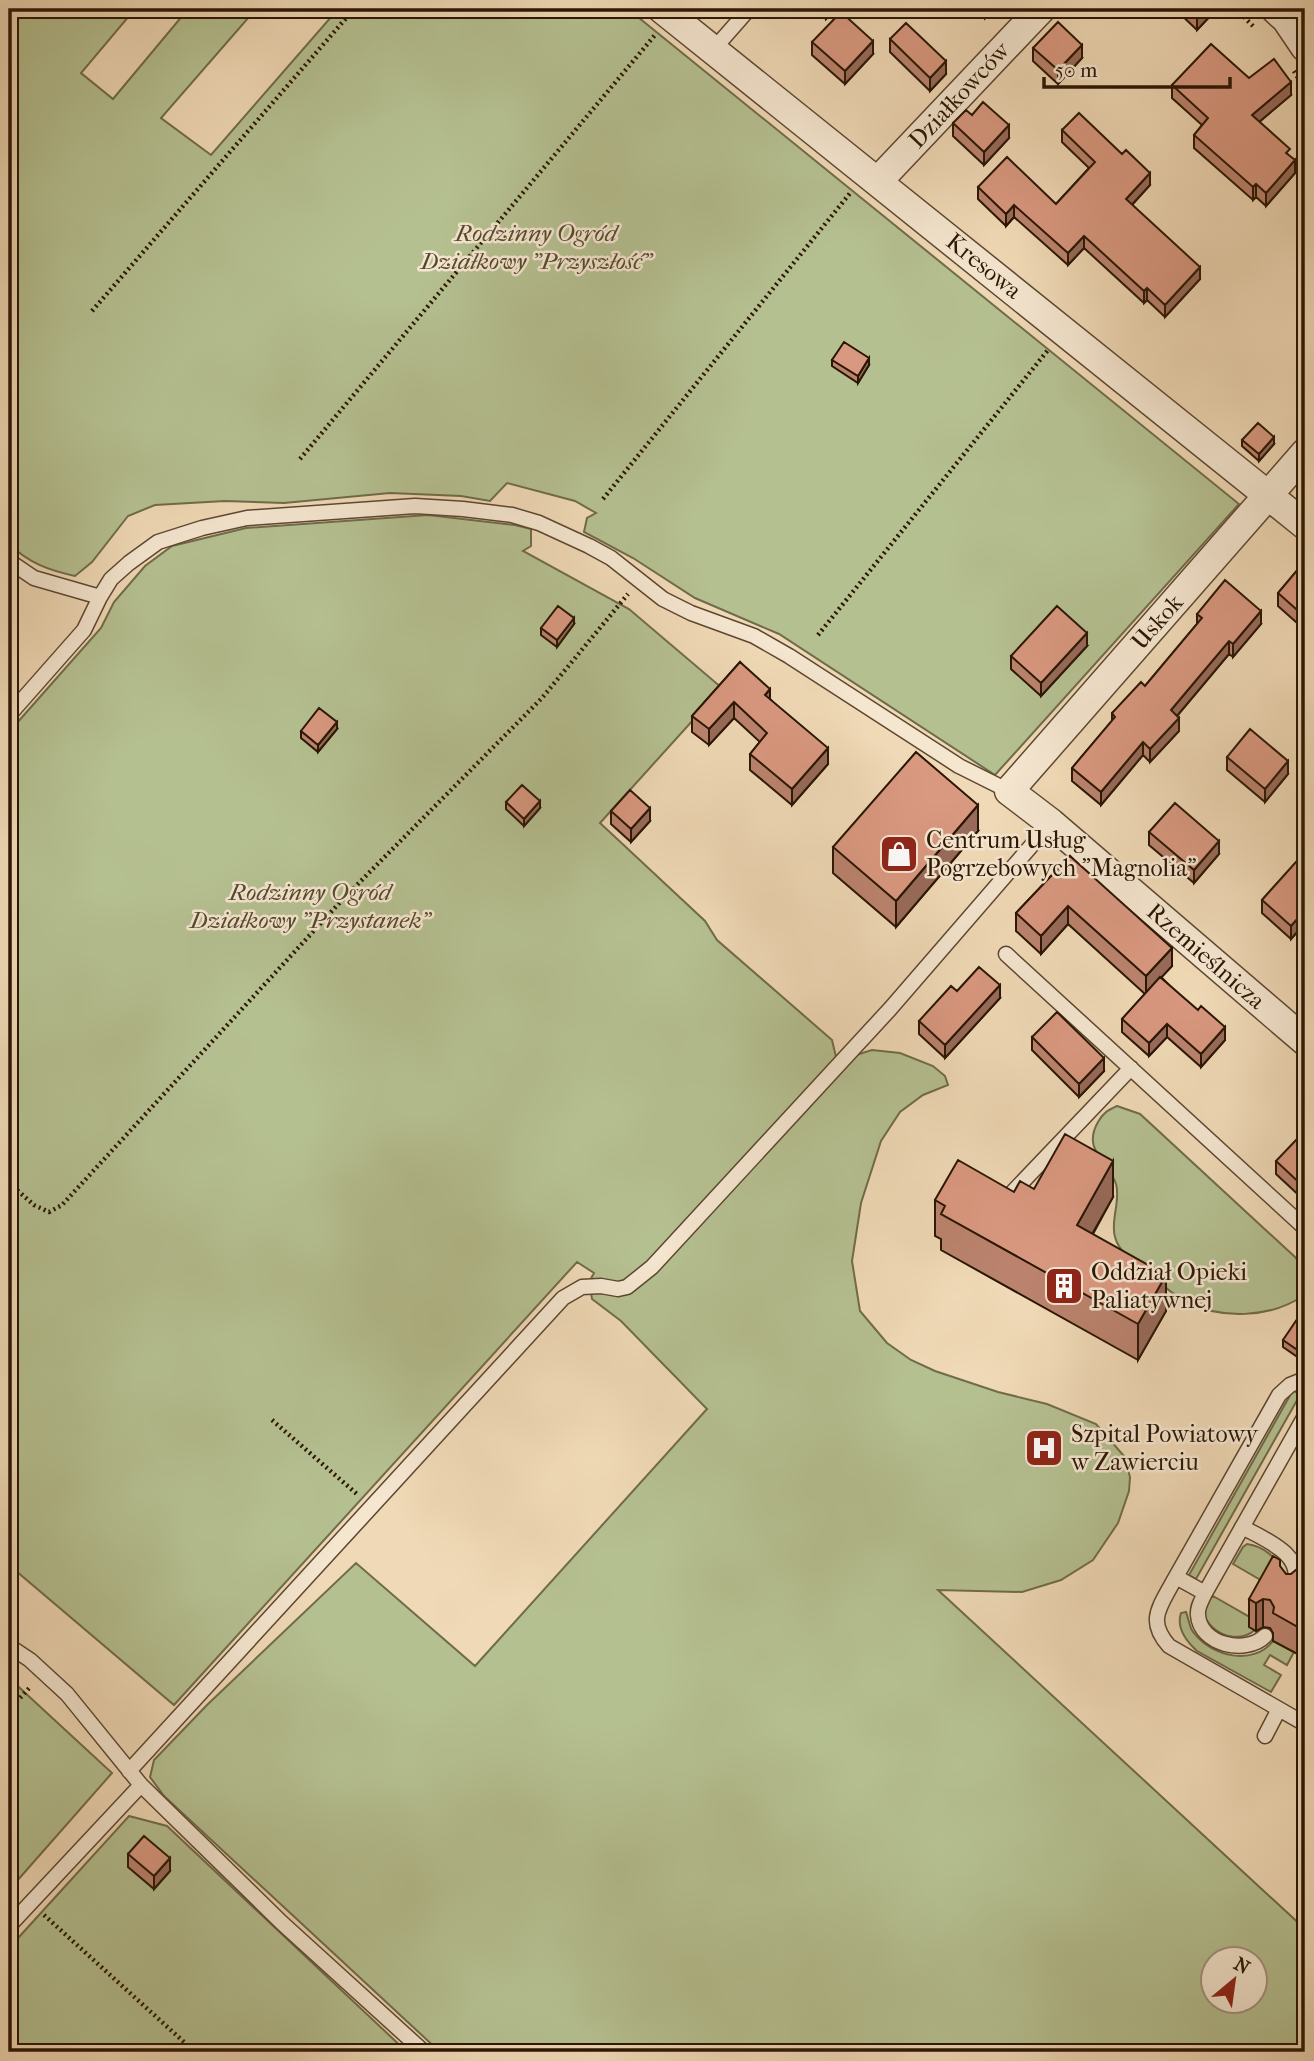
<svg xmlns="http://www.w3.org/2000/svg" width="1314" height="2061" font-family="'IM FELL French Canon',serif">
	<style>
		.green { fill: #b5c091; stroke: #706b4a; stroke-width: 2; fill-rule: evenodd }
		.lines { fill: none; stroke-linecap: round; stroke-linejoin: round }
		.service-casing { stroke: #5c4730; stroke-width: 17 }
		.minor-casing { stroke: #5c4730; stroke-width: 31 }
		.path { stroke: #2a1604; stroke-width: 4.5; stroke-dasharray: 2 3.5; stroke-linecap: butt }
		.service { stroke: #f5e6d0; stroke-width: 14 }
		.minor { stroke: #f5e6d0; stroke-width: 28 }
		.wall { fill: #bb836e; stroke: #2a1604; stroke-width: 2 }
		.shaded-wall { fill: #986a5a; stroke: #2a1604; stroke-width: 2 }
		.building { fill: #d99880; stroke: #2a1604; stroke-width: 2 }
		.labels { text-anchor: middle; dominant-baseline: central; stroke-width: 5; stroke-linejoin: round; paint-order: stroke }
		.street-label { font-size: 24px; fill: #2a1604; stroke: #f5e6d0 }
		.park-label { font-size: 24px; font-style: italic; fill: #54492e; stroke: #f5e6d0 }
		.poi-label { font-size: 24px; fill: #2a1604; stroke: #f5e6d0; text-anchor: start }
	</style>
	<rect width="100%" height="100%" fill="#f0d9b6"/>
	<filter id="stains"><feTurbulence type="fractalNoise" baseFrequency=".00286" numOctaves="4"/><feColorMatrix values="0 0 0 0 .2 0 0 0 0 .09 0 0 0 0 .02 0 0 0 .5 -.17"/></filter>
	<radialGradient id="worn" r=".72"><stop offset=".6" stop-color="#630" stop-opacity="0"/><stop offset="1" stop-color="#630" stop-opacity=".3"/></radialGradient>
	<path class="green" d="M9,9H135L81,73L113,99L188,9H256L161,118L211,155L338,9H628L1239,504L995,775L779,634L695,598L633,558L584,532L587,518L596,513L575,501L507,483L490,501L461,496L390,493L284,503L225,501L155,505L128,516L92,562L75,576C48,570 29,563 9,544Z
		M428,515L515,525L531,529V546L523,551L629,609L722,688L600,823L705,921L717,940L832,1040L837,1061L872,1050L900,1053L933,1066L945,1076L948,1085L923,1095L900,1112L881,1141L861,1203L852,1261L860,1311L887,1343L911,1360L935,1371L998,1392L1047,1404L1096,1424L1124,1456L1130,1477L1129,1491L1118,1523L1093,1560L1061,1580L1022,1592L938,1590L1305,1929V2052H440L164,1796L150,1777L154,1760L207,1705L356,1563L475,1666L707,1409L621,1321L592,1299L589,1282L594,1273L577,1262L174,1705L9,1565V732L101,628L114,602L145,566L172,546L246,528ZM1212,1960H1254V2002H1212Z
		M1117,1106L1140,1114L1295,1257L1305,1269L1303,1296C1270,1318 1221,1320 1185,1301C1173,1295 1162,1284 1151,1276C1138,1267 1119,1253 1115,1237C1110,1221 1121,1201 1116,1184C1107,1159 1082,1150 1098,1122C1103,1113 1108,1110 1117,1106Z
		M1293,1390L1300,1395L1196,1579L1189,1575Z
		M1247,1544C1263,1546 1278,1558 1283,1573L1271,1586L1233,1564L1243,1547Z
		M1213,1596L1253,1619L1255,1630C1227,1653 1185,1612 1213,1596Z
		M1186,1612C1189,1619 1189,1628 1194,1633C1212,1657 1254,1666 1273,1641L1294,1652L1287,1665L1270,1655L1264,1665L1281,1675L1271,1692L1197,1651C1186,1641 1176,1628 1181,1613Z
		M9,1678L112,1773L9,1890Z
		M129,1816L167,1826L407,2052H9V1948Z"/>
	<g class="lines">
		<defs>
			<path id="service" d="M713,50L749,9
				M9,561L34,578L100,597
				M9,715L84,630L100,597L111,579L129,563L158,542L202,528L247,518L415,506L463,509L512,515L539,523L589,546L611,558L663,599L691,613L754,636L789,656L959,766L1009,791
				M1006,954L1305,1228
				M1008,1197L1131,1068
				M1305,1379L1290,1385L1279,1395L1173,1582C1159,1608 1147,1621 1169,1646L1305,1724
				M1242,1527C1264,1539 1309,1556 1292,1588
				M1176,1577L1205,1593L1305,1416
				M1205,1593C1202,1600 1197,1607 1198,1615C1200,1645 1246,1655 1265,1636
				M9,1646L30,1660L67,1694L141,1785L282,1923L424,2052
				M1265,1736L1279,1709
				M129,1771L563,1298L582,1287L601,1286L618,1289L627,1287L652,1267L890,1009L1051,823
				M9,1926L141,1785"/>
			<path id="minor" d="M662,9L1305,525
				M1275,9L1286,19L1305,47
				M878,181L1041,9
				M1305,453L1009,791L1051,823L1305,1041"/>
		</defs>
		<use href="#service" class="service-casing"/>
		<use href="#minor" class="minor-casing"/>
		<path class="path" d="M1236,9L1253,26
			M1294,71L1305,90
			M92,311L354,9
			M300,459L655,35
			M603,499L851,192
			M818,635L1048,350
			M9,1183L34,1205L49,1212L62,1205L343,899L542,698L628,594
			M272,1420L358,1495
			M9,1710L31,1686
			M44,1915L195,2052"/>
		<use href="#service" class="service"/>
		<use href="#minor" class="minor"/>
	</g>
	<path class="wall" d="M815,9H835L826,19Z
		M974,9H993L985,18Z
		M1175,9H1213V13L1197,30Z
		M890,39L946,74L930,91L890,52Z
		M812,42L873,54L845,84L812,55Z
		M1033,48L1082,58L1058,84L1033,61Z
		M1249,78L1291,95L1259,122L1290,157L1295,173L1266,206L1256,197L1253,200L1194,148V135L1202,125L1172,98V85Z
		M972,115L1009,138L984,165L953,136V123Z
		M1062,130L1150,185L1132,205L1200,279L1165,317L1147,300L1144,303L1084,248L1068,265L1014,217L1006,226L978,199V187L1056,204L1089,168L1062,142Z
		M832,360L869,365L858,383L832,366Z
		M1242,440L1274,444L1259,461L1242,446Z
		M1305,561V630L1278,606V593Z
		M1197,614L1261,624L1233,657L1229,654L1177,716L1179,731L1150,762L1143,755L1101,805L1072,781V768L1112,721V713L1145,686L1197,624Z
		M574,624L557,647L541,635V628Z
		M1087,646L1041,696L1011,669V656Z
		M740,662L770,699L828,764L792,805L750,770V754L760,742L734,718L709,745L692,732V716Z
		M337,729L318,752L301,738V731Z
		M1227,757L1288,774L1265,802L1227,770Z
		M506,802L540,808L524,826L506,809Z
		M611,811L650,821L631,842L611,824Z
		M978,831L896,927L833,873V847Z
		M1149,832L1219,854L1194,883L1149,845Z
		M1305,852V923L1291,939L1262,913V900Z
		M1070,856L1172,966L1161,977L1225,1040L1201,1067L1167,1037L1149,1056L1122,1032V1019L1145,994L1068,924L1041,954L1016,931V913Z
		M1305,964V992L1300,988V970Z
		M957,991L1000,998L945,1058L919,1034V1021Z
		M1032,1037L1104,1071L1079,1097L1032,1050Z
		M1305,1145V1201L1276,1174V1161Z
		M1014,1192L1113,1197L1093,1234L1166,1311L1138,1360L941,1250V1239L935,1236V1200Z
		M1305,1314V1349L1299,1358L1283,1347V1340Z
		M1305,1498V1534L1301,1532V1505Z
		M1280,1567L1286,1574H1291L1302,1572L1305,1567V1658L1273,1641V1633L1270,1628L1263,1627L1256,1631L1249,1627V1599Z
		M128,1854L170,1871L154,1889L128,1867Z"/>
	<path class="shaded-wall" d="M826,9H835L826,19Z
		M985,9H993L985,18Z
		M1204,9H1213V13L1197,30V17Z
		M873,41V54L845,84V71Z
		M1082,45V58L1058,84V70Z
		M946,61V74L930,91V78Z
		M1291,82V95L1252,128V115Z
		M1009,125V138L984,165V152Z
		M1295,160V173L1266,206V193Z
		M1150,173V185L1126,211V199Z
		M1256,184V197L1253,200V187Z
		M1014,205V217L1006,226V214Z
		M1084,236V248L1068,265V253Z
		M1200,267V279L1165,317V305Z
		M1147,288V300L1144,303V291Z
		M869,358V365L858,383V376Z
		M1274,437V444L1259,461V454Z
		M1261,611V624L1233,657V644Z
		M574,618V624L557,647V640Z
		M1087,633V646L1041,696V683Z
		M1229,641V654L1171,723V710Z
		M770,689V705L765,695Z
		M734,702V718L709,745V729Z
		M1179,718V731L1150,762V749Z
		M337,722V729L318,752V745Z
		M1143,742V755L1101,805V792Z
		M828,748V764L792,805V789Z
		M1288,761V774L1265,802V789Z
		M540,801V808L524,826V819Z
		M978,805V831L896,927V901Z
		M650,808V821L631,842V829Z
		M1219,841V854L1194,883V870Z
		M1068,906V924L1041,954V936Z
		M1305,910V923L1291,939V926Z
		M1172,948V966L1146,994V976Z
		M1000,985V998L945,1058V1045Z
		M1167,1024V1037L1149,1056V1043Z
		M1225,1027V1040L1201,1067V1054Z
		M1104,1058V1071L1079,1097V1084Z
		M1113,1161V1197L1077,1261V1225Z
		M1166,1275V1311L1138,1360V1324Z
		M1305,1342V1349L1299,1358V1351Z
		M1263,1599V1627L1256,1631V1603Z
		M170,1858V1871L154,1889V1876Z"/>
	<path class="building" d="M1189,9H1204L1197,17Z
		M841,12L873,41L845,71L812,42Z
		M1058,22L1082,45L1058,70L1033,48Z
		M906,23L946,61L930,78L890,39Z
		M1211,44L1249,78L1274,59L1291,82L1252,115L1290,149L1286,153L1295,160L1266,193L1256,184L1253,187L1194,135L1208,118L1172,85Z
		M983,102L1009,125L984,152L953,123L966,110L972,115Z
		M1079,113L1122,154L1126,150L1150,173L1126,199L1200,267L1165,305L1147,288L1144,291L1084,236L1068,253L1014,205L1006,214L978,187L1007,157L1056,204L1095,162L1062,130Z
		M844,342L869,358L858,376L832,360Z
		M1258,423L1274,437L1259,454L1242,440Z
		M1305,561V617L1278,593Z
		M1225,580L1261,611L1233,644L1229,641L1171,710L1179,718L1150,749L1143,742L1101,792L1072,768L1115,717L1112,713L1141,682L1145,686L1202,618L1197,614Z
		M558,606L574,618L557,640L541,628Z
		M1057,606L1087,633L1041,683L1011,656Z
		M740,662L770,689L765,695L828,748L792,789L750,754L767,733L734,702L709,729L692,716Z
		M319,708L337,722L318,745L301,731Z
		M1250,729L1288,761L1265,789L1227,757Z
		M916,752L978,805L896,901L833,847Z
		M522,785L540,801L524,819L506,802Z
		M630,790L650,808L631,829L611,811Z
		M1175,803L1219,841L1194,870L1149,832Z
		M1305,852V882L1304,884L1305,885V910L1291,926L1262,900Z
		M1070,856L1172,948L1146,976L1068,906L1041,936L1016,913Z
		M1305,964V974L1300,970Z
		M979,967L1000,985L945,1045L919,1021L951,986L957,991Z
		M1160,977L1198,1010L1201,1006L1225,1027L1201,1054L1167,1024L1149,1043L1122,1019Z
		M1057,1012L1104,1058L1079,1084L1032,1037Z
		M1065,1134L1113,1161L1077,1225L1166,1275L1138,1324L941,1214L945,1206L935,1200L958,1160L1014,1192L1020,1181L1034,1189Z
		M1298,1138L1305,1145V1188L1276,1161Z
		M1302,1312L1305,1314V1342L1299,1351L1283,1340Z
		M1305,1498V1507L1301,1505Z
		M1273,1556L1280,1560V1566L1286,1574H1291L1297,1569L1302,1572L1305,1567V1631L1273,1613L1274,1607L1270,1600L1263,1599L1256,1603L1249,1599Z
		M144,1836L170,1858L154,1876L128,1854Z"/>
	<defs>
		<symbol id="shop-square" viewBox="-11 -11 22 22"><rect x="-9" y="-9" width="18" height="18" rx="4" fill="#8f2418" stroke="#f5e6d0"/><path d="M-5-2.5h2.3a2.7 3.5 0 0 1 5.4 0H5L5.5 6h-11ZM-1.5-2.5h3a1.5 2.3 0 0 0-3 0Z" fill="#fff"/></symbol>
		<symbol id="building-square" viewBox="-11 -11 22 22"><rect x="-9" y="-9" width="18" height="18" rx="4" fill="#8f2418" stroke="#f5e6d0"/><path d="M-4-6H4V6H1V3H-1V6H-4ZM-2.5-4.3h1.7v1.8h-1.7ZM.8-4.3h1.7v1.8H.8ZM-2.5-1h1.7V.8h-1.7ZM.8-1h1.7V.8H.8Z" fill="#fff"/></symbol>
		<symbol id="hospital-square" viewBox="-11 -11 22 22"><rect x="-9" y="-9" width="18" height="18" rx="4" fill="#8f2418" stroke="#f5e6d0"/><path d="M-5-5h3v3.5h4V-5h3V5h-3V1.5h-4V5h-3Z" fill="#fff"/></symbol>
	</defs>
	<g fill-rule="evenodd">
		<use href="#shop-square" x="877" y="832" width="44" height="44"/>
		<use href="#building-square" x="1042" y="1264" width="44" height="44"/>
		<use href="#hospital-square" x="1022" y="1426" width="44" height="44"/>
	</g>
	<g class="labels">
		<g class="street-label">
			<text transform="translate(959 95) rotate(-47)">Działkowców</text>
			<text transform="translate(984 266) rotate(39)">Kresowa</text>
			<text transform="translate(1157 622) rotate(-49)">Uskok</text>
			<text transform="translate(1206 956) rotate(41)">Rzemieślnicza</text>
		</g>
		<g class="park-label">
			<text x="536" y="233">Rodzinny Ogród<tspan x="536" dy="28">Działkowy "Przyszłość"</tspan></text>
			<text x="310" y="892">Rodzinny Ogród<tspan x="310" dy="28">Działkowy "Przystanek"</tspan></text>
		</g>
		<g class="poi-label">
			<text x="926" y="840">Centrum Usług<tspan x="926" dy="28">Pogrzebowych "Magnolia"</tspan></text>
			<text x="1091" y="1272">Oddział Opieki<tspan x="1091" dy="28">Paliatywnej</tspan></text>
			<text x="1071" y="1434">Szpital Powiatowy<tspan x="1071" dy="28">w Zawierciu</tspan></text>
		</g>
	</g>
	<rect width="1314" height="2061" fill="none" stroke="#f0d9b6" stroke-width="35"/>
	<rect x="10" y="10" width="1293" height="2040" fill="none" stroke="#2a1604" stroke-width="3.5"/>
	<rect x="18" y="18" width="1279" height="2026" fill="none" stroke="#2a1604" stroke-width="2"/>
	<g transform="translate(1234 1980) rotate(29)"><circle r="33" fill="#f5e6d0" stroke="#a4937e" stroke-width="2"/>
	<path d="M0-5L12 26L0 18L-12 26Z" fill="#8f2418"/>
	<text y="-10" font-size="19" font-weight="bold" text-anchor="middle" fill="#2a1604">N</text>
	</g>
	<path d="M1044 77v10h186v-10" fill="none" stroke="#2a1604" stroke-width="3.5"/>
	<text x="1055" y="77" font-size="21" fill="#2a1604" stroke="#f5e6d0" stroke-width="5" paint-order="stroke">50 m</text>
	<rect width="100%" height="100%" filter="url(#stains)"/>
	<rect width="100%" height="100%" fill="url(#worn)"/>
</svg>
